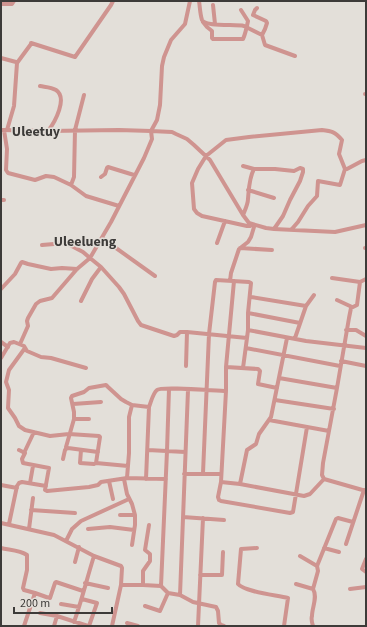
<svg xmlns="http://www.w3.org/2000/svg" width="367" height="627" font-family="'Source Sans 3',sans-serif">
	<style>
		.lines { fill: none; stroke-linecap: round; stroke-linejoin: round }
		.minor { stroke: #cf9490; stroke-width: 4 }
		.labels { text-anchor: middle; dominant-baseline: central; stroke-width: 3; stroke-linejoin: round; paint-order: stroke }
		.quarter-label { font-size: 14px; font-weight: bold; fill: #3d3b39; stroke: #e3dfd9 }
	</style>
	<rect width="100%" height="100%" fill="#e3dfd9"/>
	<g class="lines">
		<path class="minor" d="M190,1L185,24L171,40L164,57L162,66L160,105L157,120L151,131L152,139L144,158L111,222L90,258L101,267L119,287L124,294L138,321L141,325L174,336L177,335L180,332H187L247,338L248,330L306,341L366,348
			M199,1C200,7 200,14 202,20C205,27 236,24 244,26L262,35L265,45L295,56
			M1,4H12L14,1
			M213,5L215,24
			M257,8L255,10L253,15L266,21L267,23L265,29L262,35
			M203,22L207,27L212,31V38L213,39H243C245,35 247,26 248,21L241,10
			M1,58L16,62L17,63
			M40,86C45,87 51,87 56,90C68,98 55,122 48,131
			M365,94H366
			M1,130L48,131L119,130L151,131L172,132L176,134L187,139L194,145L210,160L243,215L249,223L266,228L274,229L335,232L366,225
			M4,130L7,149L6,170L8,173L35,180L46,176L54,177L71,185L86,196L119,206
			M7,130L14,106L17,63L31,44V43L75,57L111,5L113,1
			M243,166L254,169
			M101,177L105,174L107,168L108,167L134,175
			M71,185L74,177L75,130L84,95
			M248,190L274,198
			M1,200H4
			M243,215C245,210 248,204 248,199C249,188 249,178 254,169H275L294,171L300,168L303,169V172L300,181L290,200L283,216L274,229
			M249,224L250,226H247L202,216L197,213L194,209L192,183L198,169L206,156L226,140L249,137L322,130C332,131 335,132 342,140L339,154L345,169H347L362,161L366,160
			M291,230L298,222L308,206L317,196L318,181L340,185L345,169
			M102,238L155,276
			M217,243L225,221
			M240,248L272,250
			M365,248H366
			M332,278L360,282
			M230,281L231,273L239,249L248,242L251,237L254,227L252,224
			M234,281L226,367V391L221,482L218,497L219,500L221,501L290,513L293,512L307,427
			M1,289L15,274L21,263L22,262L28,264L51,269L62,268L77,269
			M251,297L306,306
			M337,300L352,307
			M81,301L92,279L101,267
			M248,313L300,323
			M346,330H356L366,336
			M295,338L306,306L314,295
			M1,342L8,347
			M20,344L28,326L27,321L28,318L36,304L40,301L52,298L77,269L90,258L83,252L66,243L42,245
			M25,348L9,370L6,382L9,390L8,408L15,418L19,426L25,430L50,436L69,434L99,436L100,437L96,463L128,466
			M246,348L340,366
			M1,358L10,343L14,342L24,346L27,351L41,357L51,358L86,368
			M341,361L366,366
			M186,366L187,332
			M226,367L258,369L260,371L258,384L277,388
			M243,368L247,338
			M279,378L337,388
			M275,400L334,409
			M73,404L101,402
			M132,405L129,417V453L127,478L166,479
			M74,419H89
			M269,420L329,431
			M19,450L25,453L22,459L23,463L49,468L45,490L47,491L89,487L98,485L101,482L127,478
			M81,450L80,463L94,464L96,463
			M148,450L185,452
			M98,452L68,448L66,447L74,419V412L71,398L72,396L84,392L89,388L106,385L108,387L121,399L126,402L132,405L149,407
			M24,453L34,432
			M63,459L65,450L67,448
			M203,473L209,334L215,282L216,280L249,282L251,283L248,313V330
			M184,474H221
			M124,479L127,494L132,504L135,515V525L132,545
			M146,479L149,407C151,402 153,393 157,390C161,386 217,391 226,391
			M324,479L322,475L323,463L337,388L349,318L351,308L357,305L360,282L366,279
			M324,479L366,491
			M109,481L113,499
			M221,482L240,484L304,496L310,494L324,479
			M30,483L33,466
			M240,484L247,450L256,444L259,434L271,417L287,338
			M1,485L17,488
			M31,510L75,513
			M120,515H135
			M183,517L224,520
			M1,523L54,535L94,556L121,566L122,568L121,585L112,626
			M9,524L17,486L19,483L22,482L46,486
			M29,529L33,498
			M88,529L110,527L134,530
			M66,541L72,529L81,521L129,499
			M346,544L364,490
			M1,548C9,550 20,550 27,555V570L23,588L24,590L35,593L49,598H50L55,583L56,582L83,591
			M257,548L241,549L238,584C245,592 276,595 288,598L284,626
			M324,548L339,552
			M300,556L317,566
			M366,559L362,569L366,572
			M75,562L79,547
			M200,575H222L223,552
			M85,583L108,588
			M296,584L313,589
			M121,585H143L161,586L168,593L180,595L193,602L216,607L218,611L219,623L221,625L224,626
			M143,585V571L150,561V554L145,550L149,525
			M161,586L167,451L169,389
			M350,589L366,587
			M180,595L188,390
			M82,599L97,603L89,626
			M61,604L79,607
			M145,606L160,611L168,593
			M40,613L57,616
			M74,622C82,600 87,578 94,556
			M127,623L138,626
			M24,626L35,593
			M54,626L57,616L88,626
			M198,626L203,518
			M313,626C312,623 311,619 312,616C312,607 318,597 313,589L318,571L317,566L336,519L338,518L353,522"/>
	</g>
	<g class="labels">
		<g class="quarter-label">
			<text x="36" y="132">Uleetuy</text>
			<text x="85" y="242">Uleelueng</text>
		</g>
	</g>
	<rect width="367" height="627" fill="none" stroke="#3d3b39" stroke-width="4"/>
	<path d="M14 607v6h98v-6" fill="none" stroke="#3d3b39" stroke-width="2"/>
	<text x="20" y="607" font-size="12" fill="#3d3b39" stroke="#e3dfd9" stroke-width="3" paint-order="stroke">200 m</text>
</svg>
